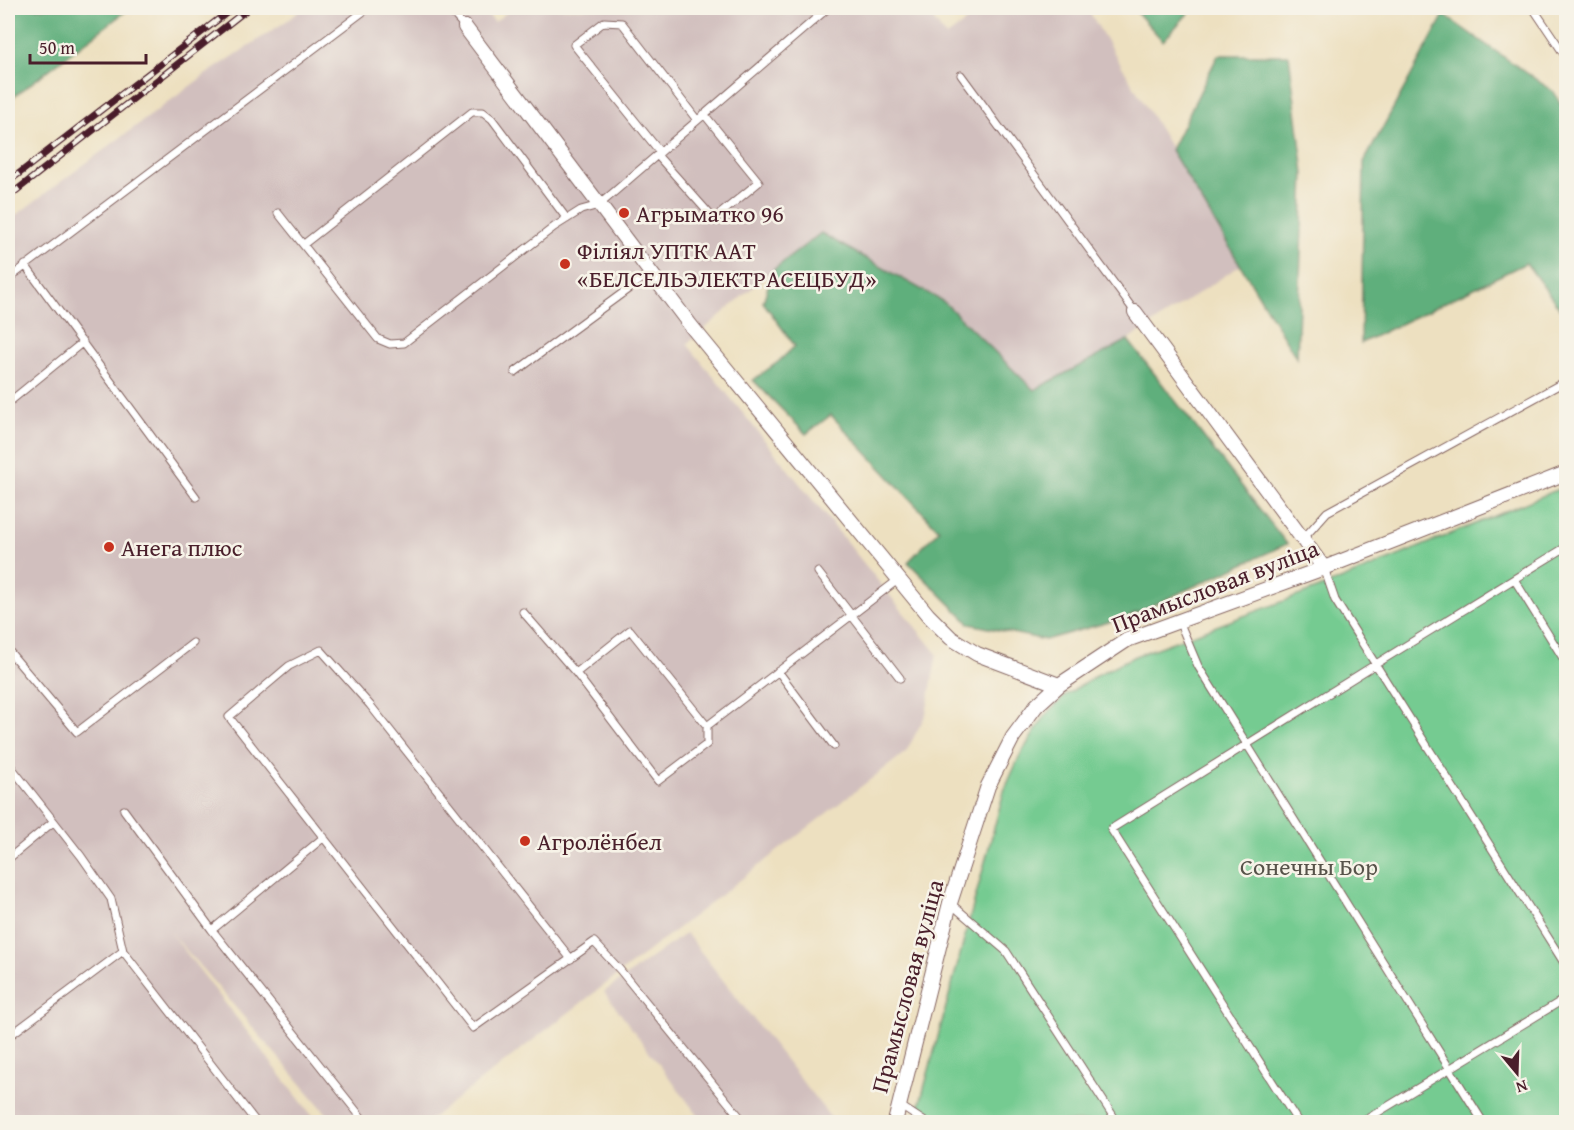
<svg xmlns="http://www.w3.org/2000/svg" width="1574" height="1130" font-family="'Gentium Book Plus',serif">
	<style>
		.industrial { fill: #d1bfbe }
		.green { fill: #74cb91; stroke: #5f755e; stroke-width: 1.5 }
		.forest { fill: #5faf7b; stroke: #546753; stroke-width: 1.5 }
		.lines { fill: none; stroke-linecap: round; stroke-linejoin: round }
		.lane-casing { stroke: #83635f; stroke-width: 9 }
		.street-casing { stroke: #83635f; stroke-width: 16 }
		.lane { stroke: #fff; stroke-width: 7 }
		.street { stroke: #fff; stroke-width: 14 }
		.rail-casing { stroke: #4a1f2b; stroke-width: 7 }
		.rail { stroke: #f7f3e8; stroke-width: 4.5; stroke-dasharray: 14; stroke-linecap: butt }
		.poi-dot { fill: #c8321e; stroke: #f7f3e8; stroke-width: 2 }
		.labels { text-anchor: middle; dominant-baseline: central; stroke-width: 5; stroke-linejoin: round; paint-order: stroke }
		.poi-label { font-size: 24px; fill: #4a1f2b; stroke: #f7f3e8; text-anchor: start }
		.street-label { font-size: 24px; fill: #4a1f2b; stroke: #f7f3e8 }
		.park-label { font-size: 24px; fill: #57534a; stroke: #f7f3e8 }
	</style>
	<rect width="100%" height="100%" fill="#f7f3e8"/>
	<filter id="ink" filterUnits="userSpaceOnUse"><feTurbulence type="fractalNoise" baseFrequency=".0167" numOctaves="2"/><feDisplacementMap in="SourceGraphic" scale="12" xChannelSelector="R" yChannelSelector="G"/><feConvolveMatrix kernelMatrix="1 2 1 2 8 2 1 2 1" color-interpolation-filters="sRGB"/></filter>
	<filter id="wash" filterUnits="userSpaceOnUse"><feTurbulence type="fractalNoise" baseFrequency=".008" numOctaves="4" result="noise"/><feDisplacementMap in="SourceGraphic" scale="24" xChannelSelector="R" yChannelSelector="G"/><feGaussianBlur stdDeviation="1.35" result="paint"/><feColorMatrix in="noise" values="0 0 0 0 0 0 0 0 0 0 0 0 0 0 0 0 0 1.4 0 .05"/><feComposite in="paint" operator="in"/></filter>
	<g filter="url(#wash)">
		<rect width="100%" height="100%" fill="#ede0c0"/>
		<path class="industrial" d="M303,8H481L495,22L512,8H925L946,37L984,8H1087L1241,265L1128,340L1034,390L944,302L821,233L773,270L687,344L937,654L926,714L906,752L427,1122H334L168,929L317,1122H8V221L205,75L291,18Z
			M686,933L834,1122H703L604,992Z"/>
		<path class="green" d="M1566,486V1122H915L1004,791L1020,755L1045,716L1067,694L1099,674L1135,656L1333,583Z"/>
		<path class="forest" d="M8,8H130L8,101Z
			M1133,8H1193L1163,41Z
			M1444,15L1554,92L1566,112V317L1526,263L1361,343L1364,162Z
			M1218,55H1289L1304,173L1297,359L1171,150Z
			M821,233L944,302L1034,390L1128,340L1287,544L1127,617L1045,640L970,624L908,562L939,530L831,415L806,434L753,380L778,362L795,346L763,302L773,270Z"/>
	</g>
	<g filter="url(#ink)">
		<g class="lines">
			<defs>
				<path id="lane" d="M448,8L465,27
					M1533,8L1566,57
					M961,75L1135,312
					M660,152L574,45L604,22L622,23L697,120
					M657,155L714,219L759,182L704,114
					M278,213L378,339L390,344L404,343L554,227L581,210L599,205L828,8
					M304,244L472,112H483L492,119L567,219
					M25,265L196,497
					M8,279L368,8
					M515,372L650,273
					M8,403L83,342
					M1303,539L1327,512L1566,381
					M1324,568L1335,600L1566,966
					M818,572L900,678
					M1514,579L1566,663
					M523,612L576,673L658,781L707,744V726L630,630L576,673
					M1179,621L1198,666L1483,1122
					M8,650L77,732L193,643
					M778,671L834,746
					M707,726L899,579
					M8,763L81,856L111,899L123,951L256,1122
					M124,810L212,930L365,1122
					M8,859L53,822
					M950,903L1006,951L1117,1122
					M212,930L324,837
					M571,959L370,705L321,650L289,666L229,717L473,1028L594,942L620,970L744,1122
					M8,1037L123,951
					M899,1105L925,1122
					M8,1121L9,1122
					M1298,1122L1111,829L1376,664L1566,547
					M1362,1122L1566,998"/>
				<path id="street" d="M465,27L691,326L928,615L951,638L977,654L1059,685
					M1135,312L1324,568
					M895,1122L950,903L988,786L1013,737L1036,706L1059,685L1127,640L1324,568L1566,473"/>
			</defs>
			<use href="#lane" class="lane-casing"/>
			<use href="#street" class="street-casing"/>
			<use href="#lane" class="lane"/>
			<use href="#street" class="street"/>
			<defs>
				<path id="rail" d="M8,182L233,8
					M8,197L249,8"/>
			</defs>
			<use href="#rail" class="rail-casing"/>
			<use href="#rail" class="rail"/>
		</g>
	</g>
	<g class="poi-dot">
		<circle cx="624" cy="213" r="6"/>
		<circle cx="565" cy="264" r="6"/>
		<circle cx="109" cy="547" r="6"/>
		<circle cx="525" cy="841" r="6"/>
	</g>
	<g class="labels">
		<g class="poi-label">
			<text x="636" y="213">Агрыматко 96</text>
			<text x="577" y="250">Філіял УПТК ААТ<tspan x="577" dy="28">«БЕЛСЕЛЬЭЛЕКТРАСЕЦБУД»</tspan></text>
			<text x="121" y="547">Анега плюс</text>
			<text x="537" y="841">Агролёнбел</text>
		</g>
		<g class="street-label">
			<text transform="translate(1215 586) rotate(-21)">Прамысловая вуліца</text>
			<text transform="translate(907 986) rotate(-75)">Прамысловая вуліца</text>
		</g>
		<g class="park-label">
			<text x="1309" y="866">Сонечны Бор</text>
		</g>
	</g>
	<rect width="1574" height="1130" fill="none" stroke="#f7f3e8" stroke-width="30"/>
	<g transform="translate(1517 1073) rotate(161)" stroke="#f7f3e8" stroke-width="4.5" paint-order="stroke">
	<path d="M0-4.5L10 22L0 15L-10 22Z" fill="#4a1f2b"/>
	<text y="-9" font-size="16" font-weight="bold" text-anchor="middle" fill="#4a1f2b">N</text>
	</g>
	<path d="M30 54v9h116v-9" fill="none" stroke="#4a1f2b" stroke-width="3"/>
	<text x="39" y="54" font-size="18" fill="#4a1f2b" stroke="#f7f3e8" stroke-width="4.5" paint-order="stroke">50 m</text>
</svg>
